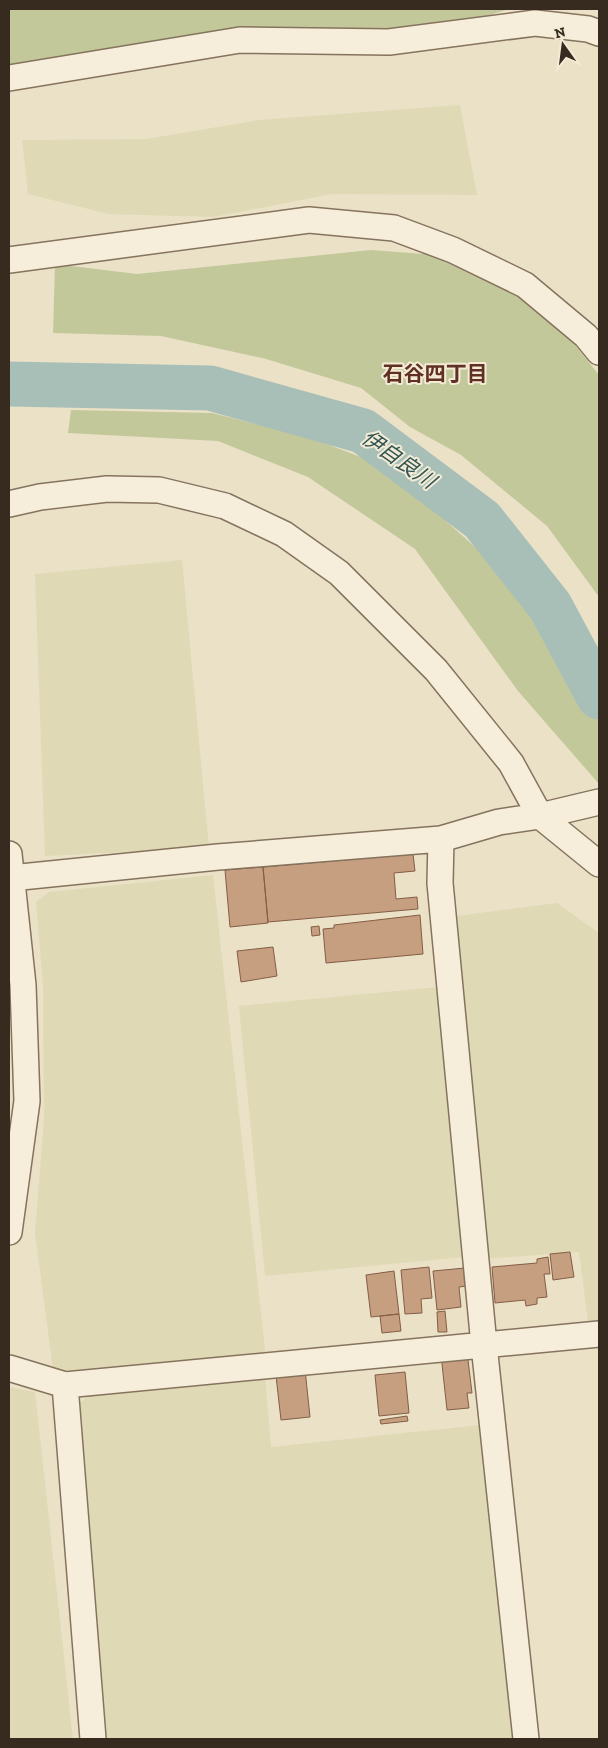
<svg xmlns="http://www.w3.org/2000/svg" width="608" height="1748" font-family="'Zilla Slab','Noto Sans JP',serif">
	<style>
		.farmland { fill: #e0d9b5 }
		.green { fill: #c3c89b }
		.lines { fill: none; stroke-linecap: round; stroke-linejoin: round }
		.river { stroke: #a8bfb8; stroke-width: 45 }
		.building { fill: #c69e80; stroke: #835e45 }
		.minor-casing { stroke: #85735e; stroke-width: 28 }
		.minor { stroke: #f6eeda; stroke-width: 25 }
		.labels { text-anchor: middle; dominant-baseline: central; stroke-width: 4; stroke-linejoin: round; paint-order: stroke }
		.neighbourhood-label { font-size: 21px; font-weight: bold; fill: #603023; stroke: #f3ebd6 }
		.water-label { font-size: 21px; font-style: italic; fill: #315553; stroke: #f3ebd6 }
	</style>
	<rect width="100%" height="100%" fill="#ebe1c7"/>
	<path class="farmland" d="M460,105L477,195L332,194L214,217L109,214L28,194L22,140L146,139L259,120Z
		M182,560L209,848L45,856L35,574Z
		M213,875L266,1359L123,1372L53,1370L35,1233L44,1119L43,986L36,902L49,892Z
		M557,903L599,933V1321L588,1322L579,1252L484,1259L457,916Z
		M438,987L464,1257L265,1276L239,1006Z
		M265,1375L271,1447L490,1424L521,1739H107L75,1408L95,1389Z
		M9,1387L35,1392L73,1739H9Z"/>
	<path class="green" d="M9,9H509L445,29L9,74Z
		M371,250L437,255L502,284L567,335L599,375V597L547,526L461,455L410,427L361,388L266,359L161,336L53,333L55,264L137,274Z
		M71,410L212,413L311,438L384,466L519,586L599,699V784L518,691L415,549L308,477L218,441L68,433Z"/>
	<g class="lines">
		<path class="river" d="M9,384L210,388L363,431L482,520L550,606L599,697"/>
	</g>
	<path class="building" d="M413,854L415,871L394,873L396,899L417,897L418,909L268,922L263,867Z
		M263,867L268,923L230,927L225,870Z
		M420,915L423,954L326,963L323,929L334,928V925Z
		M319,926L320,935L312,936L311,927Z
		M273,947L277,976L241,982L237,951Z
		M570,1252L574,1277L553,1280L550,1254Z
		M548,1257L550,1274H544L547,1297L537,1298V1304L526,1306L525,1300L495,1303L492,1267L537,1263V1259Z
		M429,1267L432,1298L421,1299L422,1313L405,1314L401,1270Z
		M465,1268L467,1286L459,1287L461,1307L437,1310L433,1271Z
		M394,1271L399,1314L371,1317L366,1275Z
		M445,1311L447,1332H438L437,1312Z
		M399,1314L401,1331L382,1333L380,1316Z
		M467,1352L472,1393H467L469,1408L447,1410L441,1355Z
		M305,1369L310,1417L281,1420L276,1376Z
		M405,1372L409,1413L379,1416L375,1375Z
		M407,1416L408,1421L381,1424L380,1420Z"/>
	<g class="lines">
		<defs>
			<path id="minor" d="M9,78L240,40L389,42L535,23L588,29L599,33
				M9,260L309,220L394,228L453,250L525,285L586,336L599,352
				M9,504L40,497L107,489L159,490L225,506L284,534L339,573L436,670L511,763L540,816L599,864
				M441,839L440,883L484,1345L526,1739
				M9,854L23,985L27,1101L9,1232
				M11,878L218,857L441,839L499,822L540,816L599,802
				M9,1368L65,1385L599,1334
				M65,1385L93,1739"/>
		</defs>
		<use href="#minor" class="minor-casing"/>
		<use href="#minor" class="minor"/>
	</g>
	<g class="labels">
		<g class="neighbourhood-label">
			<text x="435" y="373">石谷四丁目</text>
		</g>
		<g class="water-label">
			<text transform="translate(399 459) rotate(35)">伊自良川</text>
		</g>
	</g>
	<rect width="608" height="1748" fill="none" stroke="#372b20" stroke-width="20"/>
	<g transform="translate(563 45) rotate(346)" stroke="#f3ebd6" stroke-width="4" paint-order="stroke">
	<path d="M0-4L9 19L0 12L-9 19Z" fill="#372b20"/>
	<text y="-8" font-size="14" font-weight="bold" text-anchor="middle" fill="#372b20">N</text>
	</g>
</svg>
